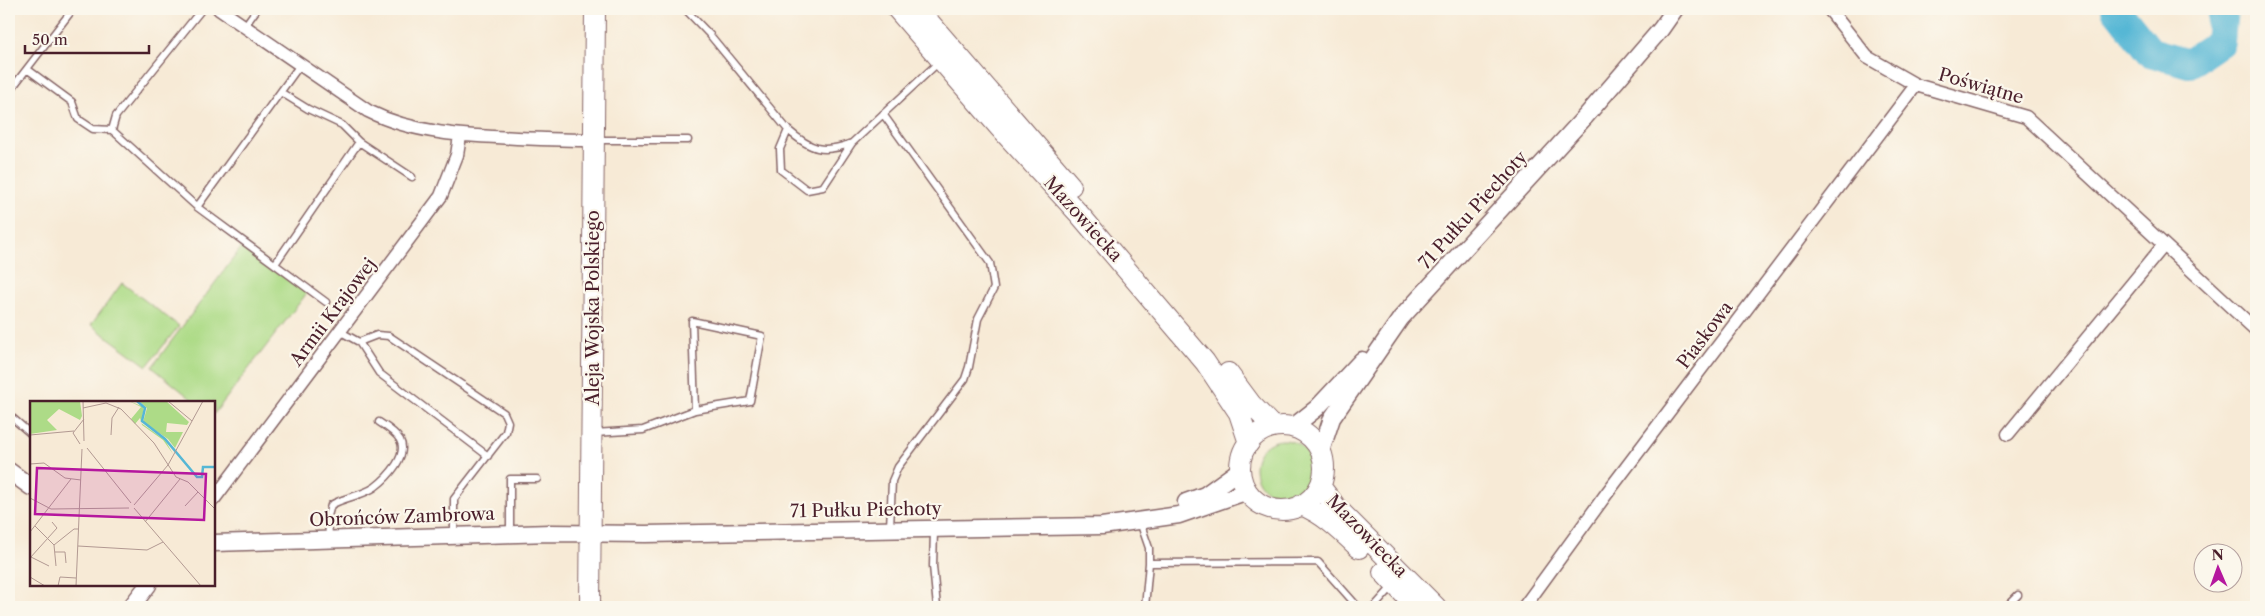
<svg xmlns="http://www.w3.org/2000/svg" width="2265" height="616" font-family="'Libre Caslon Text',serif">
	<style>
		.green { fill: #addb87; stroke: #7c7d59 }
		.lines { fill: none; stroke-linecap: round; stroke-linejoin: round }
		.river { stroke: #56b7d5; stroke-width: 30 }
		.service-casing { stroke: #876667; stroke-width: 9 }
		.minor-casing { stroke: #876667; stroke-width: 15 }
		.tertiary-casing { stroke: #876667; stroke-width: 19 }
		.primary-casing { stroke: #876667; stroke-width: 22 }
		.service { stroke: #fff; stroke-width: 6 }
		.minor { stroke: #fff; stroke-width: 12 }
		.tertiary { stroke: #fff; stroke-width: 16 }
		.primary { stroke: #fff; stroke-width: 20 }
		.labels { text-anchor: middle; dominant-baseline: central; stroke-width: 4.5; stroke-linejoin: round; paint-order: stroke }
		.street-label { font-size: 18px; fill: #4a1f2b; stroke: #fbf7ec }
		.inset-river { fill: none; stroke: #56b7d5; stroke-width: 2.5 }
		.inset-road { fill: none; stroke: #b29992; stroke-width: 1 }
		.view { fill: #b5179e; fill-opacity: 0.15; stroke: #b5179e; stroke-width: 2.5 }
		.inset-edge { fill: none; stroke: #4a1f2b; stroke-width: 2.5 }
	</style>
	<rect width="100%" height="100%" fill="#fbf7ec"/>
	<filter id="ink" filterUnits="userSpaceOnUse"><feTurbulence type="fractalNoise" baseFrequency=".02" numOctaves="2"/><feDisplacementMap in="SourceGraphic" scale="10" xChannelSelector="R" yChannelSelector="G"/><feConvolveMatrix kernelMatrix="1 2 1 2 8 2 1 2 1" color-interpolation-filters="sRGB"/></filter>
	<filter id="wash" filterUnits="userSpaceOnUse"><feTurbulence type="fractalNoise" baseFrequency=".0096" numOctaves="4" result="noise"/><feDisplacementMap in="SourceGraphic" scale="20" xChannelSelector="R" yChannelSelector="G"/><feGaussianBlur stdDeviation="1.12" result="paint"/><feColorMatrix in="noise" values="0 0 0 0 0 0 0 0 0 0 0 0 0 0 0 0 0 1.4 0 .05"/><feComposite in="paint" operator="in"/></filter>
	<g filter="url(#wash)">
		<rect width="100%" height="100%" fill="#f7ead6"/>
		<path class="green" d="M244,244L307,293L214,414V402H195L152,367Z
			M122,283L179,326L147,366L91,325Z
			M1255 468a28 28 0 1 1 56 0a28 28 0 1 1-56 0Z"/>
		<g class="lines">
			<path class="river" d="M2116,9L2150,52L2189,63L2220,42L2223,9"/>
		</g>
	</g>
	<g filter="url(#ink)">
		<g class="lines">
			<defs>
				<path id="service" d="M685,9L710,35L788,130C811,150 823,154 852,143
					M244,27L257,9
					M300,65L197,207L326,302
					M27,69L72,102L78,119L93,129L112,130
					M9,92L73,9
					M282,93L308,109L342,125L359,142L412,177
					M883,114L990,263L994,288L978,319L969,367L965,379L898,467L892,481L890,528
					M788,130L780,149L781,170L807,190L823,187L852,143L939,62
					M597,140H688
					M197,207L112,130L116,116L202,9
					M275,264L359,142
					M341,332L359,342L379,373L488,456
					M359,342L377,335L389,336L504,413L508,422L506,432L454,499V535
					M9,415L31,434
					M594,433L643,430L695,410L750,401L762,336L692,321L695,410
					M1140,522L1149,548V563L1145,607
					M934,531L933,566L937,607
					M510,534V479H537
					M329,538L328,516L331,505C345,497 362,496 375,487C383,481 390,474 396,465C410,443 398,434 379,422
					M1149,563L1318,562L1358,607
					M1374,607L1393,586
					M2006,607L2018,595"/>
				<path id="minor" d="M219,9L368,111C414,134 466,136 517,138C542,139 568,140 593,140
					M1829,9L1867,57L1916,85L2026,117L2256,330
					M2008,434L2164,245
					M214,499L441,196L457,155L460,136
					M1524,607L1607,493L1916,85"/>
				<path id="tertiary" d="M1293,427L1317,408L1362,360
					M1321,451L1332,418L1401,318L1585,117L1661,29L1675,9
					M9,471L31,487
					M1186,502L1205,495L1241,469
					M214,543L550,533L646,534L1102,526L1179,515L1248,491
					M131,607L148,585"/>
				<path id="primary" d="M897,9L999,127L1080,215L1205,362L1239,413L1249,443
					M918,9L1071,186
					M1228,373L1251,404L1273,427
					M1240 468a42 42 0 1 1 84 0a42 42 0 1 1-84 0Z
					M1320,486L1336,507L1436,607
					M1301,505C1324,514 1341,531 1359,548
					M1383,572L1416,607
					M590,607L595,9"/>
			</defs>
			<use href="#service" class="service-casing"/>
			<use href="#minor" class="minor-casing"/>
			<use href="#tertiary" class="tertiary-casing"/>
			<use href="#primary" class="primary-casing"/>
			<use href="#service" class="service"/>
			<use href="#minor" class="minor"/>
			<use href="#tertiary" class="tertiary"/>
			<use href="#primary" class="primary"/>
		</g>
	</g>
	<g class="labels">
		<g class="street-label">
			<text transform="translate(1981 86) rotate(16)">Poświątne</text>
			<text transform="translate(1473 210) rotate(-48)">71 Pułku Piechoty</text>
			<text transform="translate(1083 219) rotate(48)">Mazowiecka</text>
			<text transform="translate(593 308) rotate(-90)">Aleja Wojska Polskiego</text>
			<text transform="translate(333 312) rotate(-53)">Armii Krajowej</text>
			<text transform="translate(1705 335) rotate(-53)">Piaskowa</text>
			<text transform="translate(866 510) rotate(-1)">71 Pułku Piechoty</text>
			<text transform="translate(402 517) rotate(-2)">Obrońców Zambrowa</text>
			<text transform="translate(1367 536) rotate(46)">Mazowiecka</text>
		</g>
	</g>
	<g transform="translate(30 401)">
		<rect width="185" height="185" fill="#f7ead6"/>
		<path d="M0,0H50L52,15L50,19L29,8L17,19L27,29L0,33ZM99,0L114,6L111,22L135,39L143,53L133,39L112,24L110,17L105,23L101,18L111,6ZM109,0H136L159,21L157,24L137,22L136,31H153L145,47L138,38L113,21L117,7Z" fill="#addb87"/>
		<path class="inset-river" d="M107,0L115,7L112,20L135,38L167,76H172L173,66H185"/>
		<path class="inset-road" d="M53,0L54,40M138,0L162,20M53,7L76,2L91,8L124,42L146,76L158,81L185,108M0,34L44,30M81,34L82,17L89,6M50,43L43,32L54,18M57,47L101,102M0,63L14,62L35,77L51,79M0,97L21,108L99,107M104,104L138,64L173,0M155,105L168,91M104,107L171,185M115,121L150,78M5,125L24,144L26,165M0,131L41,78M24,144L44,128H49M48,145L117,149L133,141M25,151H35L36,162M1,156L19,165M0,157L27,127L22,121M0,176L15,185M28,185L30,176L46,177M46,185L52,48"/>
		<path class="view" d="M7,67L176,73L174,119L5,113Z"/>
		<rect width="185" height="185" class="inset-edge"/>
	</g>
	<rect width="2265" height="616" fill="none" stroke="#fbf7ec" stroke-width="30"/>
	<g transform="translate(2218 568) rotate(358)"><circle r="24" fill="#fbf7ec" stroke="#b4a19f"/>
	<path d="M0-4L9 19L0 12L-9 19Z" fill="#b5179e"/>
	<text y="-8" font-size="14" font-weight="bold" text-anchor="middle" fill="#4a1f2b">N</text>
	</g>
	<path d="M25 45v8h124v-8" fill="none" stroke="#4a1f2b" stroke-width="2.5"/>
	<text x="32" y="45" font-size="15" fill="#4a1f2b" stroke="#fbf7ec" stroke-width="4" paint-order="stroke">50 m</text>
</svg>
